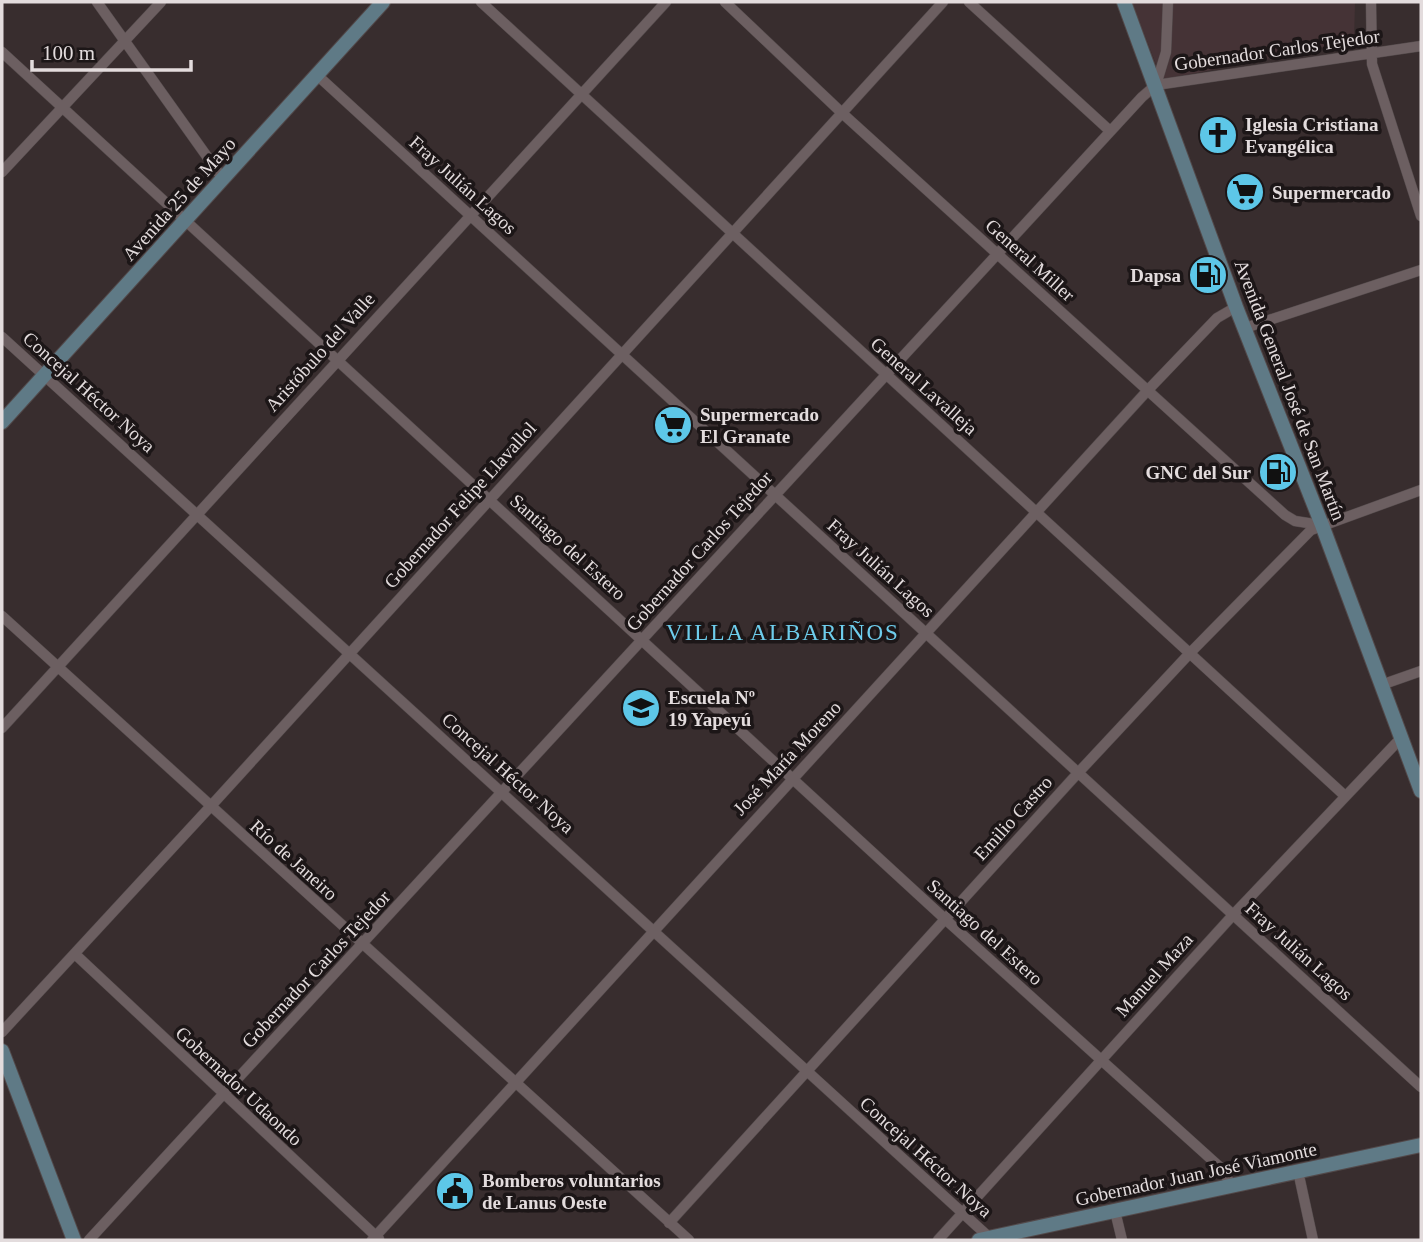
<svg xmlns="http://www.w3.org/2000/svg" width="1423" height="1242" font-family="'Times New Roman',serif">
	<style>
		.built { fill: #453336 }
		.lines { fill: none; stroke-linecap: round; stroke-linejoin: round }
		.street-casing { stroke: #52494a; stroke-width: 11 }
		.secondary-casing { stroke: #52494a; stroke-width: 16 }
		.street { stroke: #6c5f61; stroke-width: 10 }
		.secondary { stroke: #5f7a86; stroke-width: 14 }
		.labels { text-anchor: middle; dominant-baseline: central; stroke-width: 7; stroke-linejoin: round; paint-order: stroke }
		.street-label { font-size: 19px; fill: #e3dcdd; stroke: #1c1617 }
		.poi-label { font-size: 19px; font-weight: bold; fill: #e3dcdd; stroke: #1c1617; text-anchor: start }
		.quarter-label { font-size: 23px; letter-spacing: 2px; fill: #6ecdec; stroke: #1c1617 }
	</style>
	<rect width="100%" height="100%" fill="#382d2e"/>
	<path class="built" d="M1132,2H1355L1354,41L1162,80Z"/>
	<g class="lines">
		<defs>
			<path id="street" d="M97,2L223,179
				M481,2L1344,795
				M725,2L842,113L1285,515L1295,521L1321,525
				M969,2L1109,130
				M1371,2L1372,64L1421,216
				M2,52L945,919L1222,1169L1231,1185
				M317,75L1421,1087
				M1156,85L1166,52L1168,2
				M2,172L161,2
				M1245,328L1421,270
				M2,337L990,1238
				M2,616L689,1240
				M1381,685L1421,671
				M2,728L666,2
				M76,955L379,1239
				M2,1032L210,807L943,2
				M1298,1171L1313,1240
				M1115,1211L1122,1240
				M669,1223L1077,774L1190,653L1311,530L1421,490
				M89,1240L1142,97L1156,85L1421,46
				M372,1240L1148,390L1217,318L1236,307
				M938,1240L1233,915L1401,738"/>
			<path id="secondary" d="M1124,2L1236,307L1322,525L1421,791
				M2,422L383,2
				M2,1051L74,1240
				M979,1240L1421,1145"/>
		</defs>
		<use href="#street" class="street-casing"/>
		<use href="#secondary" class="secondary-casing"/>
		<use href="#street" class="street"/>
		<use href="#secondary" class="secondary"/>
	</g>
	<defs>
		<symbol id="church-disc" viewBox="-11 -11 22 22"><circle r="9.5" fill="#5dc7e8" stroke="#1c1617"/><path d="M-1.2-6h2.4v3.5h3.3v2.4h-3.3V6h-2.4V-.1h-3.3v-2.4h3.3Z" fill="#111"/></symbol>
		<symbol id="supermarket-disc" viewBox="-11 -11 22 22"><circle r="9.5" fill="#5dc7e8" stroke="#1c1617"/><path d="M-6-5.5h2.5l.6 2H6L4.5 2H-2.5L-4.4-4H-6ZM-1.5 3.2a1.3 1.3 0 1 0 .1 0ZM3 3.2a1.3 1.3 0 1 0 .1 0Z" fill="#111"/></symbol>
		<symbol id="fuel-disc" viewBox="-11 -11 22 22"><circle r="9.5" fill="#5dc7e8" stroke="#1c1617"/><path d="M-5.5-6h7V0h2V4h1.3V-2.5L3-4.5l.8-.8L6-3V5H2.5V1h-1V6h-7ZM-4.2-4.7v3.2H.2V-4.7Z" fill="#111"/></symbol>
		<symbol id="school-disc" viewBox="-11 -11 22 22"><circle r="9.5" fill="#5dc7e8" stroke="#1c1617"/><path d="M0-5L7-2L0 1L-7-2ZM-4 1L0 2.5L4 1V4Q0 6-4 4Z" fill="#111"/></symbol>
		<symbol id="civic-disc" viewBox="-11 -11 22 22"><circle r="9.5" fill="#5dc7e8" stroke="#1c1617"/><path d="M-.6-6.5H3V-4.5H.6V-3L4-1V1h2V6H-6V1h2V-1L-.6-3ZM-1.2 2.5V6h2.4V2.5Z" fill="#111"/></symbol>
	</defs>
	<g fill-rule="evenodd">
		<use href="#church-disc" x="1196" y="113" width="44" height="44"/>
		<use href="#supermarket-disc" x="1223" y="170" width="44" height="44"/>
		<use href="#fuel-disc" x="1186" y="253" width="44" height="44"/>
		<use href="#supermarket-disc" x="651" y="403" width="44" height="44"/>
		<use href="#fuel-disc" x="1256" y="450" width="44" height="44"/>
		<use href="#school-disc" x="619" y="686" width="44" height="44"/>
		<use href="#civic-disc" x="433" y="1169" width="44" height="44"/>
	</g>
	<g class="labels">
		<g class="street-label">
			<text transform="translate(1277 50) rotate(-8)">Gobernador Carlos Tejedor</text>
			<text transform="translate(463 185) rotate(42)">Fray Julián Lagos</text>
			<text transform="translate(179 199) rotate(-48)">Avenida 25 de Mayo</text>
			<text transform="translate(1030 260) rotate(42)">General Miller</text>
			<text transform="translate(320 352) rotate(-48)">Aristóbulo del Valle</text>
			<text transform="translate(924 386) rotate(42)">General Lavalleja</text>
			<text transform="translate(1290 390) rotate(69)">Avenida General José de San Martín</text>
			<text transform="translate(89 392) rotate(42)">Concejal Héctor Noya</text>
			<text transform="translate(460 505) rotate(-48)">Gobernador Felipe Llavallol</text>
			<text transform="translate(568 547) rotate(42)">Santiago del Estero</text>
			<text transform="translate(699 551) rotate(-48)">Gobernador Carlos Tejedor</text>
			<text transform="translate(881 568) rotate(42)">Fray Julián Lagos</text>
			<text transform="translate(787 758) rotate(-47)">José María Moreno</text>
			<text transform="translate(508 773) rotate(42)">Concejal Héctor Noya</text>
			<text transform="translate(1013 818) rotate(-48)">Emilio Castro</text>
			<text transform="translate(294 860) rotate(42)">Río de Janeiro</text>
			<text transform="translate(985 932) rotate(42)">Santiago del Estero</text>
			<text transform="translate(1299 951) rotate(42)">Fray Julián Lagos</text>
			<text transform="translate(316 969) rotate(-47)">Gobernador Carlos Tejedor</text>
			<text transform="translate(1154 975) rotate(-48)">Manuel Maza</text>
			<text transform="translate(239 1086) rotate(43)">Gobernador Udaondo</text>
			<text transform="translate(926 1157) rotate(42)">Concejal Héctor Noya</text>
			<text transform="translate(1196 1174) rotate(-12)">Gobernador Juan José Viamonte</text>
		</g>
		<g class="poi-label">
			<text x="1245" y="124">Iglesia Cristiana<tspan x="1245" dy="22">Evangélica</tspan></text>
			<text x="1272" y="192">Supermercado</text>
			<text x="1181" y="275" text-anchor="end">Dapsa</text>
			<text x="700" y="414">Supermercado<tspan x="700" dy="22">El Granate</tspan></text>
			<text x="1251" y="472" text-anchor="end">GNC del Sur</text>
			<text x="668" y="697">Escuela Nº<tspan x="668" dy="22">19 Yapeyú</tspan></text>
			<text x="482" y="1180">Bomberos voluntarios<tspan x="482" dy="22">de Lanus Oeste</tspan></text>
		</g>
		<g class="quarter-label">
			<text x="783" y="632">VILLA ALBARIÑOS</text>
		</g>
	</g>
	<rect width="1423" height="1242" fill="none" stroke="#e3dcdd" stroke-width="7"/>
	<path d="M32 60v10h159v-10" fill="none" stroke="#e3dcdd" stroke-width="3.5"/>
	<text x="42" y="60" font-size="21" fill="#e3dcdd" stroke="#1c1617" stroke-width="5" paint-order="stroke">100 m</text>
</svg>
